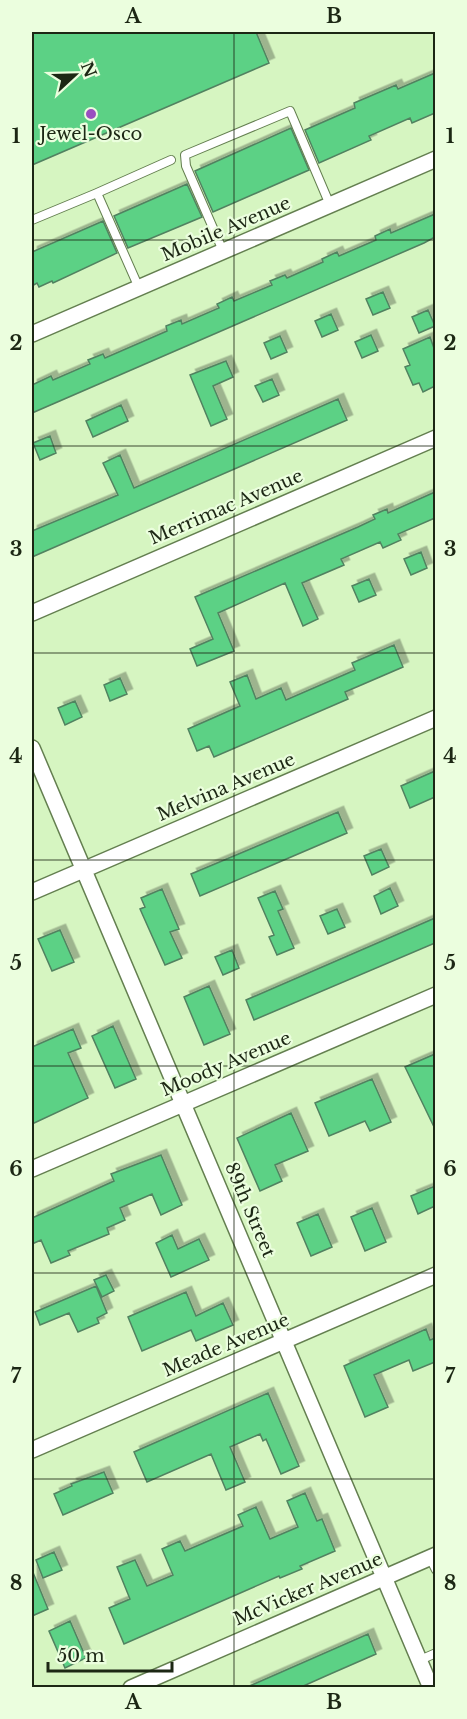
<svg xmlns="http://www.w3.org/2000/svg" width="467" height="1719" font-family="'Libre Baskerville',serif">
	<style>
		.building { fill: #5bd185; stroke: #518260; stroke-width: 1.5; filter: url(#shadow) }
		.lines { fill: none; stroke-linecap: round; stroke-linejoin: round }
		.lane-casing { stroke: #647f50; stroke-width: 10 }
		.street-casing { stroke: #647f50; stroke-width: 18 }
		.lane { stroke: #fff; stroke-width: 8 }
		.street { stroke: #fff; stroke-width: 15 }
		.grid { fill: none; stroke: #1c2714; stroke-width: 1.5; stroke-opacity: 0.55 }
		.poi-dot { fill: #9a4fc0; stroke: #ebfede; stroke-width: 2 }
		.labels { text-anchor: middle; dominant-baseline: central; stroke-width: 4.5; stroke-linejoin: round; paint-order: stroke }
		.poi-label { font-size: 18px; fill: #1c2714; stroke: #ebfede }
		.street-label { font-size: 18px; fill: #1c2714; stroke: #ebfede }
		.neatline { fill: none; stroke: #1c2714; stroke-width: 2 }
		.grid-label { font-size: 20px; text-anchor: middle; font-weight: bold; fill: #1c2714 }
	</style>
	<defs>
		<filter id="shadow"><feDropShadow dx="5.5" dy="-5.5" stdDeviation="0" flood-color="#0004"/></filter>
	</defs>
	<rect width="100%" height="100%" fill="#d6f5c1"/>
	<path class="building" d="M32,32H256L269,63L32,165Z
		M435,73V113L412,123L410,118L369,136L371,140L319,163L305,130L355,108L354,103L396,85L398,89Z
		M291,128L309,170L213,212L195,171Z
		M187,184L202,217L128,248L114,216Z
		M435,214V237L424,243L32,413V385L51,376L53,380L90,364L88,360L103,354L105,358L167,331L166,326L181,320L182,324L219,308L217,304L232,297L234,301L272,285L270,281L285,275L287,278L323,262L322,259L337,252L339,256L376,240L375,236L390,229L391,233Z
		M103,221L117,253L53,283L52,281L39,287L37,283L32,286V252Z
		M383,292L390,308L373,315L366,299Z
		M428,310L435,326L419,333L412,317Z
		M331,314L338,330L322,337L315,321Z
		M371,335L378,351L362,358L355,342Z
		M280,336L287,352L271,359L264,343Z
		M430,337L435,351V386L423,392L419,383L413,385L405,367L410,365L403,349Z
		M226,361L233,377L213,386L227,419L211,426L190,375Z
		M272,379L279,395L263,402L255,386Z
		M338,399L347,420L32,557V531L118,495L103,463L120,455L134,488Z
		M121,405L128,421L93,437L86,421Z
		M50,436L56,453L40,460L33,443Z
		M435,492V518L398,534L401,540L383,548L380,542L341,559L344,565L302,583L318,619L303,626L285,583L218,613L234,651L197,666L190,649L213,639L195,597L358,527L375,519L373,515L387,509L388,513Z
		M421,552L427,568L411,575L404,559Z
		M369,579L376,595L359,602L352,586Z
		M394,645L403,667L345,692L348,699L214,757L209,746L197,751L188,729L240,706L230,682L247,675L256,699L281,688L286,700L355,670L352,663Z
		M120,678L127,694L110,701L104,685Z
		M75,701L82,717L65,725L58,708Z
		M435,771V797L410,808L401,786Z
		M338,812L347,833L200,896L191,874Z
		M381,849L389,867L372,875L364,856Z
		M390,888L398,906L381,914L374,896Z
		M162,889L179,929L170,932L182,958L165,965L140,909L145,907L141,898Z
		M275,891L283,909L278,911L294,948L277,955L269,937L274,935L258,898Z
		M337,909L345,927L328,934L320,916Z
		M435,918V943L254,1020L246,1000Z
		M60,930L74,962L52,971L38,939Z
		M232,950L239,968L223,975L215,957Z
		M209,986L230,1034L204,1045L184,997Z
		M113,1026L136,1079L115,1088L92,1036Z
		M73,1029L81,1048L68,1053L88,1098L32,1124V1047Z
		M435,1054V1129L405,1067Z
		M372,1079L391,1122L370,1131L365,1121L329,1136L315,1103Z
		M291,1113L308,1151L275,1165L282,1181L260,1191L237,1138Z
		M161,1155L182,1205L161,1215L152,1194L120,1208L125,1220L107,1228L109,1234L68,1251L70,1255L51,1263L41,1240L32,1244V1218L114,1181L111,1174Z
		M435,1186V1206L418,1214L411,1196Z
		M372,1208L386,1242L365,1251L351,1217Z
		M318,1214L332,1247L311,1256L297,1223Z
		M172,1235L178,1249L199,1239L209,1260L171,1277L156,1243Z
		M106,1275L114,1291L102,1297L94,1280Z
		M96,1286L107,1313L97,1318L99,1323L78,1332L69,1313L40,1325L35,1312Z
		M186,1292L196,1316L223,1303L233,1325L196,1341L191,1330L142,1351L128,1317Z
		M426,1329L430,1340L435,1338V1362L413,1371L409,1360L374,1375L388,1407L365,1417L344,1366Z
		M268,1393L299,1466L281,1474L266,1439L263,1441L260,1434L230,1447L245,1482L226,1490L211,1454L147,1482L134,1452Z
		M104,1472L113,1493L63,1515L54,1494L72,1486L71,1484Z
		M305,1493L317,1521L322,1519L335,1551L300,1566L302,1569L280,1578L279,1576L124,1644L109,1608L130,1599L117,1567L135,1560L147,1586L173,1575L162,1549L180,1541L185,1551L243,1526L238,1515L256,1507L270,1539L298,1527L287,1501Z
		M54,1552L62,1570L43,1578L36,1560Z
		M32,1570L48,1609L32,1616Z
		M70,1621L86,1658L65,1668L49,1631Z
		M368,1634L376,1654L328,1675L299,1688H245Z"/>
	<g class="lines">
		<defs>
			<path id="lane" d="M97,193L171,160
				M32,220L97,193L139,288
				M223,251L186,166L185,155L290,111L330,205
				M430,1558L436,1570
				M420,1660L436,1653"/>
			<path id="street" d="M32,334L436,159
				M32,613L436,438
				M32,748L431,1688
				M32,892L436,718
				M32,1169L436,995
				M32,1450L436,1275
				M131,1688L436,1555"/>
		</defs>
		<use href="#lane" class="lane-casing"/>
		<use href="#street" class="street-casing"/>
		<use href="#lane" class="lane"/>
		<use href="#street" class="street"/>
	</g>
	<path class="grid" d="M234,32V1688M32,240H436M32,446H436M32,653H436M32,860H436M32,1066H436M32,1273H436M32,1479H436"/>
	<circle class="poi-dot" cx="91" cy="114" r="6"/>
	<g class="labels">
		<g class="poi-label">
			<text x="91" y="134">Jewel-Osco</text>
		</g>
		<g class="street-label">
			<text transform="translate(226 229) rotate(-23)">Mobile Avenue</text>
			<text transform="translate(226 507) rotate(-23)">Merrimac Avenue</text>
			<text transform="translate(226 787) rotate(-23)">Melvina Avenue</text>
			<text transform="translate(226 1064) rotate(-23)">Moody Avenue</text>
			<text transform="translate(250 1210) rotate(67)">89th Street</text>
			<text transform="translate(226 1345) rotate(-23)">Meade Avenue</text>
			<text transform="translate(308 1589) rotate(-23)">McVicker Avenue</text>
		</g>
	</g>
	<rect width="467" height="1719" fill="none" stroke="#ebfede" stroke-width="66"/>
	<g transform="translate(75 75) rotate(68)" stroke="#ebfede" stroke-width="4.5" paint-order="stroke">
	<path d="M0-4.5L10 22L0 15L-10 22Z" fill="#1c2714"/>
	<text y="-9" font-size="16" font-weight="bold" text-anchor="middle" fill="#1c2714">N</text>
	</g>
	<path d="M48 1662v9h124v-9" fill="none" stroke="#1c2714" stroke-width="3"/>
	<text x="57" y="1662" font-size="18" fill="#1c2714" stroke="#ebfede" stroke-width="4.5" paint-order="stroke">50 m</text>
	<rect x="33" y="33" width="401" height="1653" class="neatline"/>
	<g class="grid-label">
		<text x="133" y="23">A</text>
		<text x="334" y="23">B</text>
		<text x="16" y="143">1</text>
		<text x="450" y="143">1</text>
		<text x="16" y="350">2</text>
		<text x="450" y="350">2</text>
		<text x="16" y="556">3</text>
		<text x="450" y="556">3</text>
		<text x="16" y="763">4</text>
		<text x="450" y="763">4</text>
		<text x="16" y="970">5</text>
		<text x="450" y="970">5</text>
		<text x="16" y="1176">6</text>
		<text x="450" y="1176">6</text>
		<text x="16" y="1383">7</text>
		<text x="450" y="1383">7</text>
		<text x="16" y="1590">8</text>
		<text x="450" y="1590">8</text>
		<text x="133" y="1709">A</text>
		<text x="334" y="1709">B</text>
	</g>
</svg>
